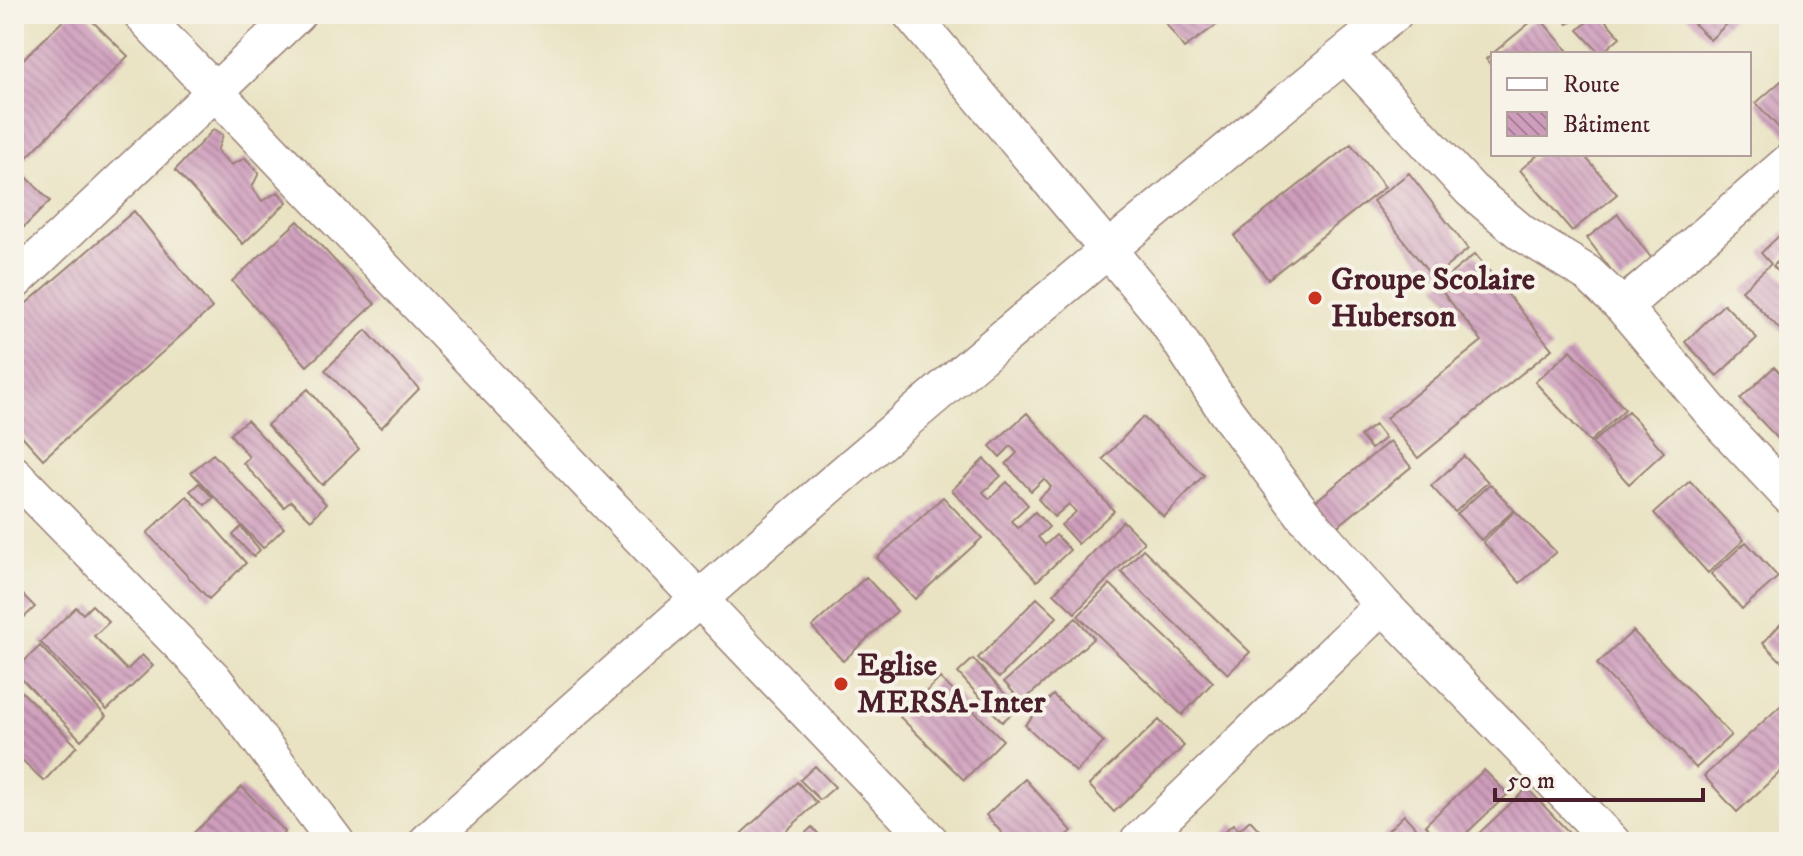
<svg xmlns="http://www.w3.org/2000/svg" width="1803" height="856" font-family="'IM FELL DW Pica',serif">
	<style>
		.building { fill: url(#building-back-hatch) }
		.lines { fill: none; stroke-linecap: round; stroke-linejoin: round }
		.minor-casing { stroke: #9a8177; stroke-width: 39 }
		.minor { stroke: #fff; stroke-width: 36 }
		.poi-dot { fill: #c8321e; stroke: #f7f3e8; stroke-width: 3 }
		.labels { text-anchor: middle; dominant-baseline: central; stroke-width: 8; stroke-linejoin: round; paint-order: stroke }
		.poi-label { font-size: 32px; font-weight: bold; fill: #4a1f2b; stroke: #f7f3e8; text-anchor: start }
	</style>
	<defs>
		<pattern id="building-back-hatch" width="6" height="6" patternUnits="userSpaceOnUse" patternTransform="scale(2)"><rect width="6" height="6" fill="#ce9dbc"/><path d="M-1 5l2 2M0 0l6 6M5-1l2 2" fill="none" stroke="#a97f99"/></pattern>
	</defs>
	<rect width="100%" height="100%" fill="#f7f3e8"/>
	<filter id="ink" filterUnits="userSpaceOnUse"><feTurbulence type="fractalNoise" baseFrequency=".0125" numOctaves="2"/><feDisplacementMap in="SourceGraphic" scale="16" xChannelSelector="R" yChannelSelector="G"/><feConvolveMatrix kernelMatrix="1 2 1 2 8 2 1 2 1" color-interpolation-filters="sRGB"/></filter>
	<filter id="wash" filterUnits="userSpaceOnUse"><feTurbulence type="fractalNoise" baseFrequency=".006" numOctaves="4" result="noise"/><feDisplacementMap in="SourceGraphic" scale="32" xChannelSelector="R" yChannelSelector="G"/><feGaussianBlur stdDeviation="1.8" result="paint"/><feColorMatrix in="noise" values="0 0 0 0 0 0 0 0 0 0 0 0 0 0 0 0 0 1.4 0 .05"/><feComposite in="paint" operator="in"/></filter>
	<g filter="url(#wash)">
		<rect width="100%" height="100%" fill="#e9e3c3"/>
		<g id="blocks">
			<path class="building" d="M70,14H85L128,56L17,167L50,201L14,237V68Z
				M1170,14H1232L1184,48L1163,19Z
				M1310,14H1333L1315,24Z
				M1560,14H1580L1568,24Z
				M1596,14H1600L1620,37L1601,54L1578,30Z
				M1685,14H1737L1710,40Z
				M1538,16L1568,51L1493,54V68L1486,59Z
				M1781,81L1789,89V139L1756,103Z
				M214,129L223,135L217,151L231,165L245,158L259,173L252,187L262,201L278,192L287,202L243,244L175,170Z
				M1351,144L1385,187L1268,279L1234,236Z
				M1539,154H1583L1617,194L1572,231L1520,170Z
				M1409,173L1468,249L1433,278L1373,201Z
				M134,211L212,308L43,459L14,427V314Z
				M1618,214L1652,259L1621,283L1587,238Z
				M298,221L375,304L307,366L232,281Z
				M1786,229L1789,251L1773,266L1789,283L1786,336L1742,290L1771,264L1761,253Z
				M1475,254L1552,349L1418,458L1386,418L1482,341L1437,285Z
				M1724,304L1757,338L1717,376L1685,342Z
				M366,330L419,389L381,428L325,370Z
				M1571,350L1625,409L1590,442L1535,382Z
				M1774,367L1789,382V444L1786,447L1740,399Z
				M308,389L359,449L322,485L267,425Z
				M1628,411L1664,452L1629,484L1592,443Z
				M1027,413L1114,511L1078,544L1061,525L1076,512L1069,504L1054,517L1038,499L1051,487L1044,479L1031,491L1006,464L1017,453L1011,446L1000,457L990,446Z
				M1143,417L1204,475L1164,517L1103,459Z
				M247,420L326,504L311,520L291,501L284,507L243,463L249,457L230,434Z
				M1375,425L1385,438L1371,449L1360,436Z
				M1390,441L1411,467L1327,535L1306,509Z
				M213,454L284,528L263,548L191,472Z
				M1464,456L1488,482L1455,512L1431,486Z
				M984,459L1001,476L983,492L989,499L1007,482L1028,505L1011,521L1018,528L1035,512L1049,527L1038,537L1045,545L1056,535L1070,550L1037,581L952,490Z
				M1690,481L1744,540L1708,573L1654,513Z
				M199,483L213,498L205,505L190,491Z
				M1490,484L1514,510L1481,540L1457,514Z
				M187,496L246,563L209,599L147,533Z
				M943,497L982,538L915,599L877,558Z
				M1515,511L1556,552L1520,583L1483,542Z
				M1123,521L1144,542L1075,613L1054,593Z
				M241,527L260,550L253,557L233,535Z
				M1746,542L1778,577L1742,609L1711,574Z
				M1143,549L1250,652L1228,674L1121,572Z
				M866,577L897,611L843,661L812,627Z
				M1110,584L1213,682L1182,715L1078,616Z
				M14,586L35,607L14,627Z
				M1037,598L1057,617L999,678L978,658Z
				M92,605L109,622L94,636L127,670L142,655L153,666L107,710L40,642L76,607L83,614Z
				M1789,615V659L1784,664L1763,643Z
				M1076,618L1094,638L1022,702L1004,682Z
				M1633,631L1731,735L1696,768L1597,664Z
				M40,646L106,716L81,740L14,671Z
				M973,659L1018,708L1002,722L958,673Z
				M940,678L1003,740L964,780L900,717Z
				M14,684L77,746L44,781L14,752Z
				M1053,695L1104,742L1076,772L1025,725Z
				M1789,698V764L1737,812L1704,776Z
				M1159,720L1184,746L1114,812L1089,785Z
				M815,766L835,787L820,800L800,780Z
				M1484,770L1508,794L1457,842H1442L1425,825Z
				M1025,779L1072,831L1060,842H1010L986,815Z
				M797,782L817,803L774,842H732Z
				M242,787L285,832L274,842H184Z
				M1527,788L1578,842H1484L1477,835Z
				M1404,815L1429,842H1376Z
				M1250,820L1270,842H1213L1233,824L1239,830Z
				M812,827L826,842H796Z"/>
		</g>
	</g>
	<g filter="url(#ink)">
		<use href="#blocks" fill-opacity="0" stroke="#9a8177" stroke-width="2"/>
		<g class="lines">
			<defs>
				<path id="minor" d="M141,14L931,842
					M911,14L1164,317L1225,410L1303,514L1383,605L1612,842
					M1345,54L1471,190L1522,233L1587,273L1623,307L1725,428L1789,496
					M14,282L297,14
					M1623,307L1789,162
					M14,474L213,678L336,842
					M427,842C741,556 1065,282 1394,14
					M1138,842L1383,605"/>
			</defs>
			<use href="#minor" class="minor-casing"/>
			<use href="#minor" class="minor"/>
		</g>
	</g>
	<g class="poi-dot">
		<circle cx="1315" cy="298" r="8"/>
		<circle cx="841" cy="684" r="8"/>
	</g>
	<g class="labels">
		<g class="poi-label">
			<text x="1331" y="280">Groupe Scolaire<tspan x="1331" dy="37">Huberson</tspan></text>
			<text x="857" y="666">Eglise<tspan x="857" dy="37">MERSA-Inter</tspan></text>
		</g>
	</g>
	<rect width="1803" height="856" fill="none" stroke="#f7f3e8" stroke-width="48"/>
	<rect x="1491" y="52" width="260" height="104" fill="#f7f3e8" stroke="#b29e9c" stroke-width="2"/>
	<rect x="1507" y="78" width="40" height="12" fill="#ffffff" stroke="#b29e9c" stroke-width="2"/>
	<text x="1563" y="92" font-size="24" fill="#4a1f2b">Route</text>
	<rect x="1507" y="112" width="40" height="24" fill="url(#building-back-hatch)" stroke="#b29e9c" stroke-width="2"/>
	<text x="1563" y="132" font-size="24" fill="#4a1f2b">Bâtiment</text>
	<path d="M1495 788v12h208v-12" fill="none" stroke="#4a1f2b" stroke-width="4"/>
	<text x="1507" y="788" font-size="24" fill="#4a1f2b" stroke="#f7f3e8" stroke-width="6" paint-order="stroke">50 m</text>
</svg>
